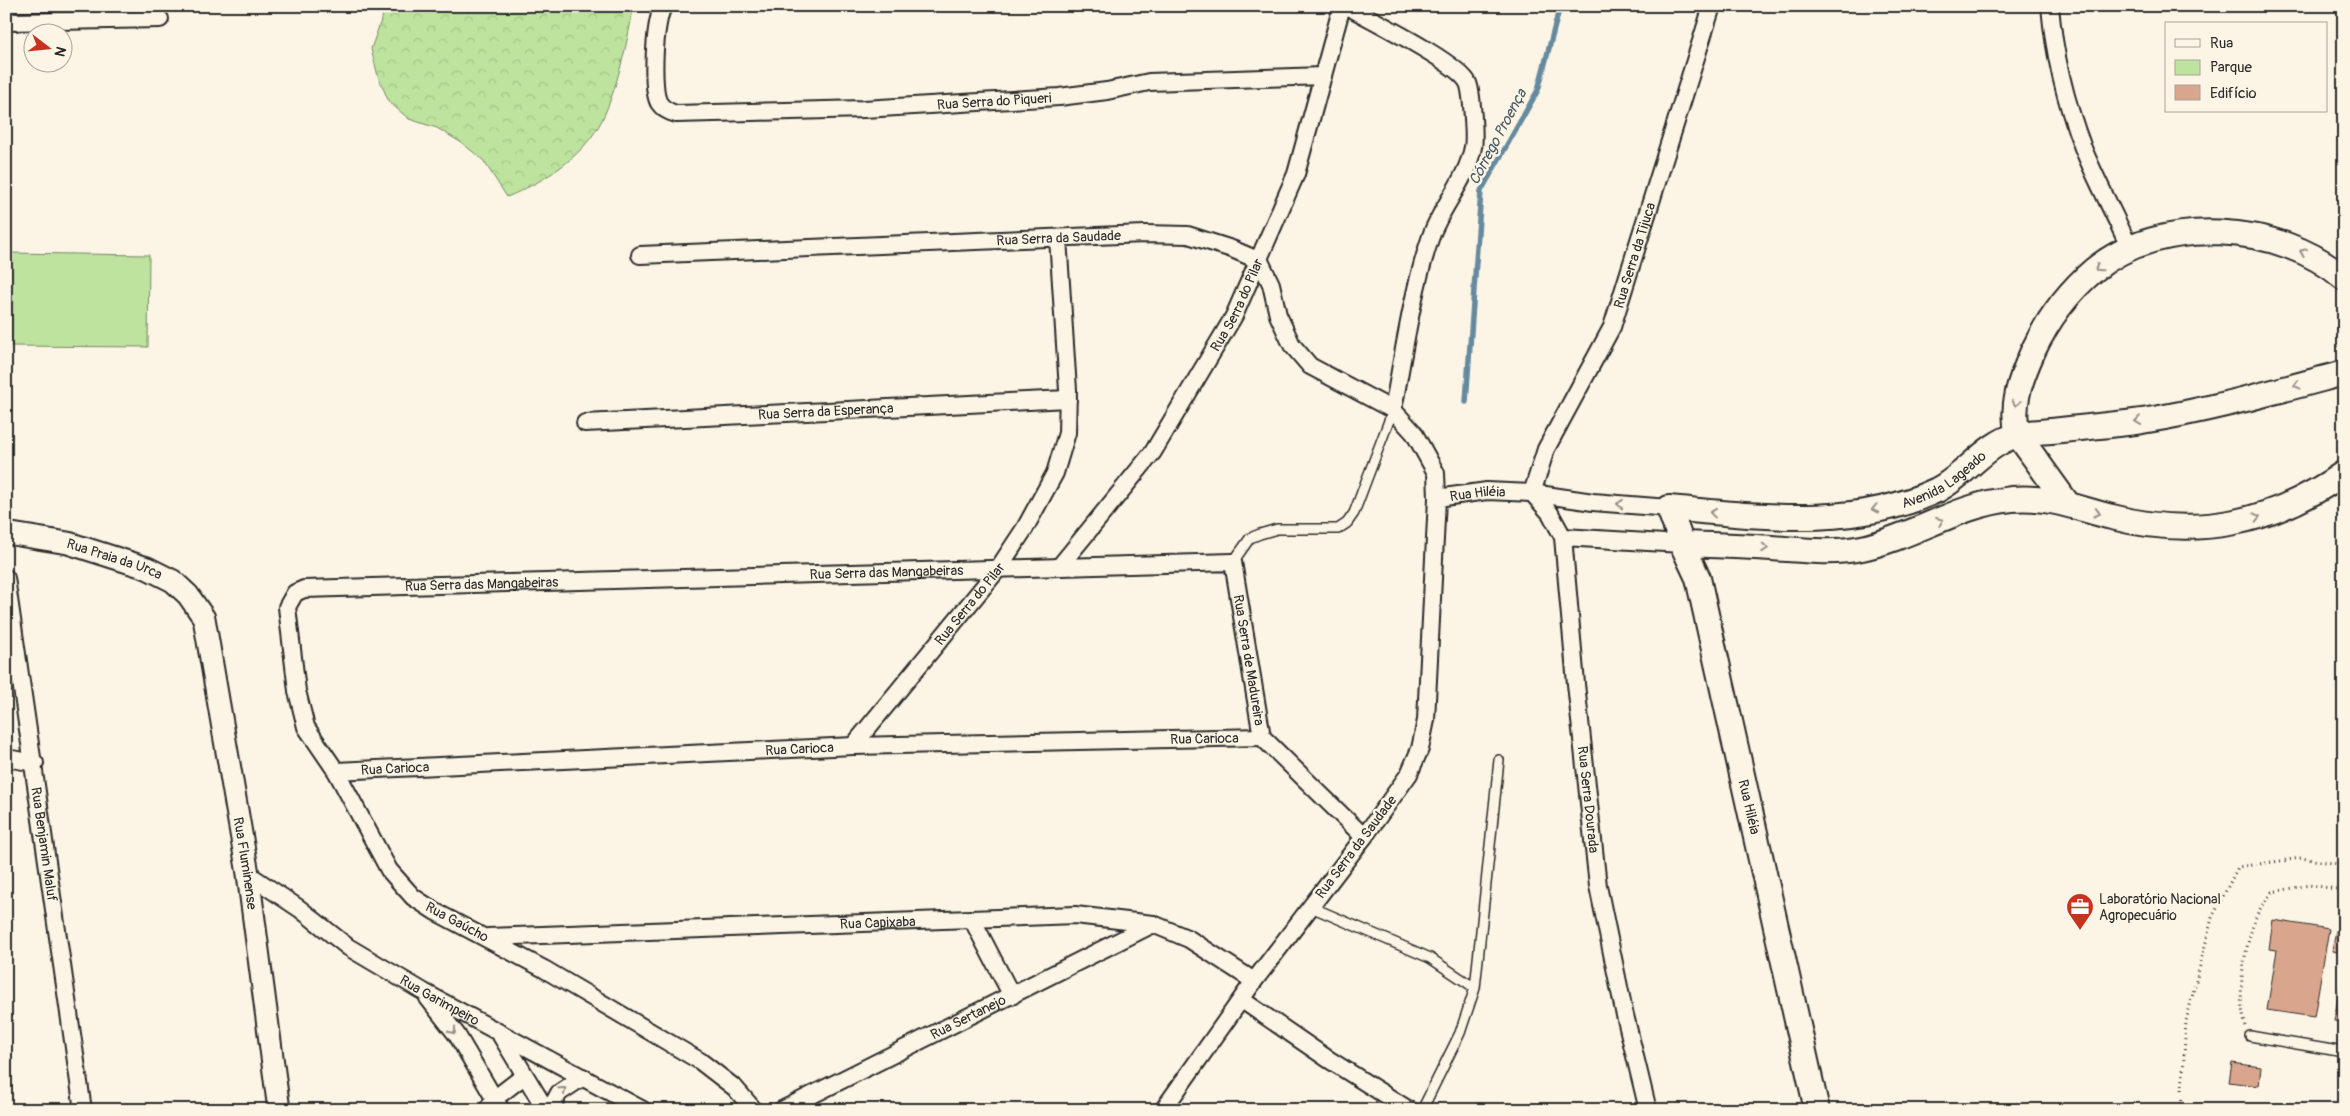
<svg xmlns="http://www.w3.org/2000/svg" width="2350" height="1116" font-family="Pangolin,sans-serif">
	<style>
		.green { fill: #bde39e; stroke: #748764 }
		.forest { fill: url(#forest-crowns); stroke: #748764 }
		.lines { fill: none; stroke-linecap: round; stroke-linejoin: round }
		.stream { stroke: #658a9f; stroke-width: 5.5 }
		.building { fill: #d9a68d; stroke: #2b2b2b }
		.service-casing { stroke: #2b2b2b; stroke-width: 12 }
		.minor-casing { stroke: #2b2b2b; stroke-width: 20 }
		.tertiary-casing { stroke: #2b2b2b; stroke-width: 25 }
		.secondary-casing { stroke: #2b2b2b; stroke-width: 28 }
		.path { stroke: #2b2b2b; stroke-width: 3; stroke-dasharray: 1 4; stroke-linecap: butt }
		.service { stroke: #fcf5e5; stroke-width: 9 }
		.minor { stroke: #fcf5e5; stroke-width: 16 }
		.tertiary { stroke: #fcf5e5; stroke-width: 21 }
		.secondary { stroke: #fcf5e5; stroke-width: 24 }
		.oneway { stroke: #949088 }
		.labels { text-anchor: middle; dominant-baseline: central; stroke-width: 5; stroke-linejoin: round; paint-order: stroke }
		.street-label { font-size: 14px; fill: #2b2b2b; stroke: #fcf5e5 }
		.poi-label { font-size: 14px; fill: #2b2b2b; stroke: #fcf5e5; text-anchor: start }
		.water-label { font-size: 15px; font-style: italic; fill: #485b65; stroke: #fcf5e5 }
	</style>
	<defs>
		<pattern id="forest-crowns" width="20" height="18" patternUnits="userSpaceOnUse" patternTransform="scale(1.25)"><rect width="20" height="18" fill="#bde39e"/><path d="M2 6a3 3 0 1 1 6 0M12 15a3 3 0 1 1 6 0" fill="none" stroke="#a3c388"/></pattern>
	</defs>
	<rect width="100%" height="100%" fill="#fcf5e5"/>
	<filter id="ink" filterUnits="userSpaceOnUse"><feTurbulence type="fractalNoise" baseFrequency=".02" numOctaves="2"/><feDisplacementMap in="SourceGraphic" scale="10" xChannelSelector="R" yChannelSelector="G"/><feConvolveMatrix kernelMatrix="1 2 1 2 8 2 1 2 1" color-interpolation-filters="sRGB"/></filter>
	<g filter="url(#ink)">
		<path class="green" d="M9,253L149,255L148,347L8,346Z"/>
		<path class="forest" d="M386,6H633V9C628,41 613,107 595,132C574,163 540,183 507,197L483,160L462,143L437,128L409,119L389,102L378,76L371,49Z"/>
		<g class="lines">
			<path class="stream" d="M1466,402L1481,191L1538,90L1560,6"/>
		</g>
		<path class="building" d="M2273,920L2329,929L2314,1017L2267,1010L2277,950L2269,949Z
			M2336,930L2344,931V953L2332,951Z
			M2344,965V1023L2334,1021Z
			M2232,1063L2261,1067L2259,1086L2229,1082Z"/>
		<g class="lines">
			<defs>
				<path id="service" d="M1233,562L1250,538L1260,534L1277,529H1338L1347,523L1354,513L1393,410
					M1311,907L1430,958L1475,988
					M2250,1036L2344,1052
					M1422,1110L1460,1033L1475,988L1499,760"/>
				<g id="minor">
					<path id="s1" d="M664,6C654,18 651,90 659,103C663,109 669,112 676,114L864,109L1059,97L1107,91L1149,82L1323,76"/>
					<path d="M1347,6C1370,19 1459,63 1468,83C1472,92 1475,138 1473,147C1467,180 1442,205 1431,236C1412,292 1404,351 1393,410"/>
					<path d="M2050,6C2054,54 2066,103 2083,148C2097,182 2115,215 2130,249"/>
					<path d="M6,22L160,19"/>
					<path id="s2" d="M640,255L1145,234L1188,235L1232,249L1260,261L1271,284L1278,315L1292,345L1310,366L1393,410L1414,433L1436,473L1437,498L1426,720L1420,749L1409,774L1364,837L1254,981L1163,1110"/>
					<path id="s3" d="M585,423L1068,399"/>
					<path id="s4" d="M1532,493L1550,513L1563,537L1576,684L1598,886L1624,1011L1648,1110"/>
					<path id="s5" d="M1532,493L1546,449L1612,327L1712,6"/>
					<path id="s6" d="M1437,498L1487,491L1532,493L1593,502L1669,508"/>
					<path d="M1563,537L1682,544"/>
					<path id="s7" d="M1059,567L1153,452L1234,316L1296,174L1342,6"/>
					<path id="s8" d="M6,578L83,1110"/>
					<path id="s9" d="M853,746L998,569L1025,528L1055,473L1067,433L1068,390L1058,238"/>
					<path d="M6,758L35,763"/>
					<path id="s10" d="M336,771L853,746L1262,737"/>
					<path id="s11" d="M248,874L300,909L348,947L424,992L643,1110"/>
					<path d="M972,919L1012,996"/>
					<path id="s12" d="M488,937L1075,915L1153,924L1189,939L1254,981"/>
					<path d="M428,998L457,1035L501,1110"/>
					<path d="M1242,1000L1328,1059L1409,1110"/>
					<path d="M500,1034L546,1110"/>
					<path d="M489,1107L494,1099L524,1076"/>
					<path d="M550,1110L559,1093L583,1077"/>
					<path id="s13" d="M754,1110L735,1088L700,1061L544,969L436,912L413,897L389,870L336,771L306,727L297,691L287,607L295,593L304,589L1233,562L1262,737L1364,837"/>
					<path id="s14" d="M782,1110L1153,924"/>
				</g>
				<g id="tertiary">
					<path id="s15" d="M6,533L68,543L147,568L173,581L188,595L204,618L248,874L279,1110"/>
				</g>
				<g id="secondary">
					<path d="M2067,503L2018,435C2010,405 2021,378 2033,351C2048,319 2067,293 2094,270C2160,215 2280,222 2344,278"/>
					<path d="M1682,544C1712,545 1742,546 1772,548C1802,550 1832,554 1862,548C1913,537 1960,504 2012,499C2050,496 2076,508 2112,517C2197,539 2272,524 2344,473"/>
					<path id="s16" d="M1817,1110L1698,578L1682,544L1669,508C1758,516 1853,530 1937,490C1966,475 1986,443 2018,435C2028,432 2040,432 2051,431C2081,428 2112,425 2142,421C2210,410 2277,391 2344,373"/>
				</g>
			</defs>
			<use href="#service" class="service-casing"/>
			<use href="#minor" class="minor-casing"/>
			<use href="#tertiary" class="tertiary-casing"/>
			<use href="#secondary" class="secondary-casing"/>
			<path class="path" d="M2246,1026C2235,996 2245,944 2257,915C2260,907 2267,900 2272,892L2309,885L2344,890
				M2181,1110L2186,1021L2212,918L2238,867L2301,858L2344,865"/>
			<use href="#service" class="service"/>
			<use href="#minor" class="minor"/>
			<use href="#tertiary" class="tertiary"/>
			<use href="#secondary" class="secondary"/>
		</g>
		<defs><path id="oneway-chevron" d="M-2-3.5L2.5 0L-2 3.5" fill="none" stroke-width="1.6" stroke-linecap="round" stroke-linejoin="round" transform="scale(1.25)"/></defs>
		<g class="oneway">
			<use href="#oneway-chevron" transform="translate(2303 252) rotate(-157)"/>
			<use href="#oneway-chevron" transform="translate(2098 268) rotate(146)"/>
			<use href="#oneway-chevron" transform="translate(2297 385) rotate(165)"/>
			<use href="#oneway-chevron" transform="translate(2016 403) rotate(98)"/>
			<use href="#oneway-chevron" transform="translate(2138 421) rotate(172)"/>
			<use href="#oneway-chevron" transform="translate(1620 504) rotate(-175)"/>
			<use href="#oneway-chevron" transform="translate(1875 509) rotate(168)"/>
			<use href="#oneway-chevron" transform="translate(1713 513) rotate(-173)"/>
			<use href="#oneway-chevron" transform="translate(2097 513) rotate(17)"/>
			<use href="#oneway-chevron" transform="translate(2257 517) rotate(-13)"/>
			<use href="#oneway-chevron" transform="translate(1940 521) rotate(-22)"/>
			<use href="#oneway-chevron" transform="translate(1765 548) rotate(4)"/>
			<use href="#oneway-chevron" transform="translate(453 1031) rotate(54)"/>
			<use href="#oneway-chevron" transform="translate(563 1090) rotate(-41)"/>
		</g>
	</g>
	<defs>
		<symbol id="office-pin" viewBox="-11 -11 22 30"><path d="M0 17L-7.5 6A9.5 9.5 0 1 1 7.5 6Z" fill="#c8321e" stroke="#fcf5e5"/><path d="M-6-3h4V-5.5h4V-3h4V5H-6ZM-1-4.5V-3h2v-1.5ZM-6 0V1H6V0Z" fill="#fff"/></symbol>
	</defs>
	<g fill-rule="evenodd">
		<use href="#office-pin" x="2064" y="891" width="32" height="43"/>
	</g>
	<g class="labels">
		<g class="street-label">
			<text stroke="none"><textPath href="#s1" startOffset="438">Rua Serra do Piqueri</textPath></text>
			<text stroke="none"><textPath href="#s2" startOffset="419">Rua Serra da Saudade</textPath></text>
			<text stroke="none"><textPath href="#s5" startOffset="260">Rua Serra da Tijuca</textPath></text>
			<text stroke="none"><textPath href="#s7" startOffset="318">Rua Serra do Pilar</textPath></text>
			<text stroke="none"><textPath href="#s3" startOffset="241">Rua Serra da Esperança</textPath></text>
			<text stroke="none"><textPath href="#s16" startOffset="904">Avenida Lageado</textPath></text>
			<text stroke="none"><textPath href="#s6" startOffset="41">Rua Hiléia</textPath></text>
			<text stroke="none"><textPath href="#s15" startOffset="112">Rua Praia da Urca</textPath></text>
			<text stroke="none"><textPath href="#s13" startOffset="1336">Rua Serra das Mangabeiras</textPath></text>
			<text stroke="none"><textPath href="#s13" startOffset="931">Rua Serra das Mangabeiras</textPath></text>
			<text stroke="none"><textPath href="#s9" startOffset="184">Rua Serra do Pilar</textPath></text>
			<text stroke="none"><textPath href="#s13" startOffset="1782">Rua Serra de Madureira</textPath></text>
			<text stroke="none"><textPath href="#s10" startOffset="869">Rua Carioca</textPath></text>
			<text stroke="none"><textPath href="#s10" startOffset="464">Rua Carioca</textPath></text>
			<text stroke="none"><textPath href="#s10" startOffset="59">Rua Carioca</textPath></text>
			<text stroke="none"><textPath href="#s4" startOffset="318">Rua Serra Dourada</textPath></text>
			<text transform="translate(1749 807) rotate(77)">Rua Hiléia</text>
			<text stroke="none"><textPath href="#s8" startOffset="269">Rua Benjamin Maluf</textPath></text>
			<text transform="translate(1356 847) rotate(-53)">Rua Serra da Saudade</text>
			<text stroke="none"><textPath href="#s15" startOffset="472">Rua Fluminense</textPath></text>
			<text transform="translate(457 922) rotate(28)">Rua Gaúcho</text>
			<text stroke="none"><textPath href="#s12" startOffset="390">Rua Capixaba</textPath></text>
			<text stroke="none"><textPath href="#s11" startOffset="230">Rua Garimpeiro</textPath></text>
			<text stroke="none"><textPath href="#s14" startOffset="208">Rua Sertanejo</textPath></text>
		</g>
		<g class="poi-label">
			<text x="2099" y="899">Laboratório Nacional<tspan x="2099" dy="16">Agropecuário</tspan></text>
		</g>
		<g class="water-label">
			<text transform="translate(1498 137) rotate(-62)">Córrego Proença</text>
		</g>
	</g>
	<rect width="2350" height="1116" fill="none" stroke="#fcf5e5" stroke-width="25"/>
	<rect x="12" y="12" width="2325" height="1091" fill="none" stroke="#2b2b2b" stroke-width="2" filter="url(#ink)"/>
	<rect x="2165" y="22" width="162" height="90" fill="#fcf5e5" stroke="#a8a49b"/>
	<rect x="2175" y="39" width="25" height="8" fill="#fcf5e5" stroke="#a8a49b"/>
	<text x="2210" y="48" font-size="15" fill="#2b2b2b">Rua</text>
	<rect x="2175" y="60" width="25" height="15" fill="#bde39e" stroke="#a8a49b"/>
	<text x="2210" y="72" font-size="15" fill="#2b2b2b">Parque</text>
	<rect x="2175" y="85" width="25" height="15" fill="#d9a68d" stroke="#a8a49b"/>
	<text x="2210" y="98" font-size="15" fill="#2b2b2b">Edifício</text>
	<g transform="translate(48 48) rotate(106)"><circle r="24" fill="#fcf5e5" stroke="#a8a49b"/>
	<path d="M0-4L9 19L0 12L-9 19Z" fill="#c8321e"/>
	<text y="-8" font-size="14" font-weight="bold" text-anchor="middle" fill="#2b2b2b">N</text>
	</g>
</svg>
